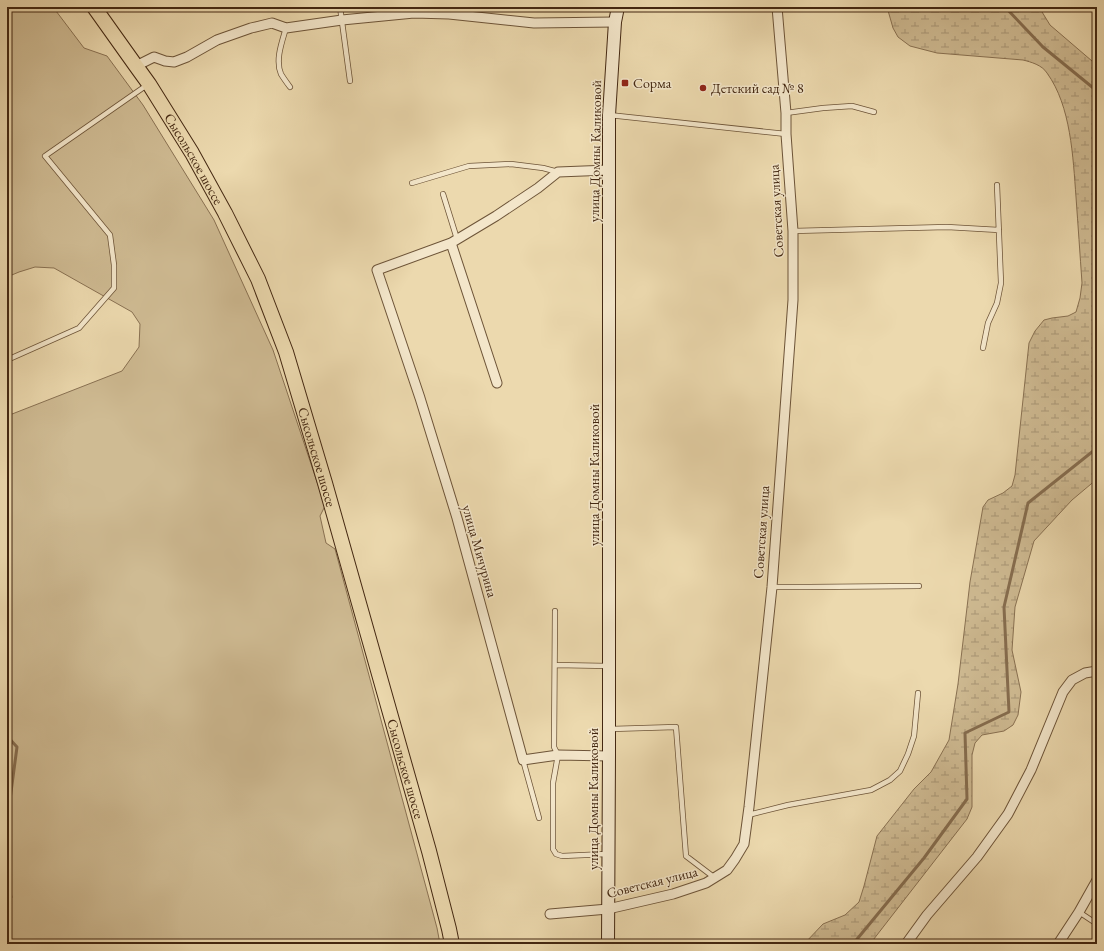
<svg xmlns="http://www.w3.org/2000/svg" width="1104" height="951" font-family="'EB Garamond',serif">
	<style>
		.grass { fill: #cfbb93; stroke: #897152 }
		.wetland { fill: url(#wetland-marsh); stroke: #897152 }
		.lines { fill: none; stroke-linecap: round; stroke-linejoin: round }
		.stream { stroke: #866d4f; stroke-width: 3 }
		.service-casing { stroke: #6d5438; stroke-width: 6 }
		.minor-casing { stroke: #6d5438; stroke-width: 11 }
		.secondary-casing { stroke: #432711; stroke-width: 14 }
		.trunk-casing { stroke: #432711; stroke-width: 16 }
		.service { stroke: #f3e6ca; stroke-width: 4.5 }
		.minor { stroke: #f3e6ca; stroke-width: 9 }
		.secondary { stroke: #f3e6ca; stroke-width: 12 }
		.trunk { stroke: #ecd9ae; stroke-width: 14 }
		.poi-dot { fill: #8f2418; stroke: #f3e6ca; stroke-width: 1.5 }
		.labels { text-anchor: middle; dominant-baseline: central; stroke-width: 3; stroke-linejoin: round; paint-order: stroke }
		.poi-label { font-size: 14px; fill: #432711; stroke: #f3e6ca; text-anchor: start }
		.street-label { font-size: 14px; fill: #432711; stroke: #f3e6ca }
	</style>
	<defs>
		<pattern id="wetland-marsh" width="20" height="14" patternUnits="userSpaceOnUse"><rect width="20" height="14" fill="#cfbb93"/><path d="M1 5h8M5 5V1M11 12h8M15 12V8" fill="none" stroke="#aa9877"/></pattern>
	</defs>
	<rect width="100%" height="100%" fill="#ecd9ae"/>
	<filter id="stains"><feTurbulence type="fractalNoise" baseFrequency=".005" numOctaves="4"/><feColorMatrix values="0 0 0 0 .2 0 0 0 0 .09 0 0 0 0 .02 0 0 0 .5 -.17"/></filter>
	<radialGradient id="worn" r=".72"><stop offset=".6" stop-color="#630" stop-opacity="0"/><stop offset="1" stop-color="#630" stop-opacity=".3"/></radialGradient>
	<path class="grass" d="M7,7H53L84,48L107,56L143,105L214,220L273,350L325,506L320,516L326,543L335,549L437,928L440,944H7V416L122,371L139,347L140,324L132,312L54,268L35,267L19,272L7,277Z"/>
	<path class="wetland" d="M887,7H1039L1050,25L1092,61L1097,67V479L1072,500L1034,541L1015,607L1012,650L1021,692L1018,715L1013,725L1004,731L982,735L975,743L972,755V807L967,819L870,944H804L823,924L845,915L859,902L864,886L877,836L914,789L931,772L949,740L958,684L970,582L983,507L988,500L1003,493L1012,486L1015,475L1029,343L1035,331L1044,320L1052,318L1068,316L1076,312L1080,298L1082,283C1080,254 1078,225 1076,197C1073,157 1071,106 1047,73C1042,65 1031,62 1023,60L937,53L910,46L898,37L893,28Z"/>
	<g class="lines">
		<path class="stream" d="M1005,7L1043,47L1097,91
			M7,736L17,747L7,822
			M7,880L11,897L7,902
			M853,944L924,858L967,799L965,733L1009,712L1004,607L1028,503L1097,448"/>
		<defs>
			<path id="service" d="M340,7L350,81
				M286,28C282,42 275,60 281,74C284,79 287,83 290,87
				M786,113L823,108L852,106L874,112
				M609,115L786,134
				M412,183L469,166L511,164L543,168L558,172
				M443,194L457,239
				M793,231L947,227L999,230
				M983,348L988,323L997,303L1001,283L997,185
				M7,360L79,328L114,288V265L110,235L45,156L147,85
				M772,587H809L919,586
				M555,611L554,747L558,755L553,783V849L556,854L562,856L607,854
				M555,665L609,666
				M611,729L676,727L686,856L715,878
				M523,760L539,818
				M748,815L788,805L871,790L890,780L900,771L908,754L914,736L918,693
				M1079,912L1097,924"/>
			<path id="minor" d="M136,66L154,57L165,61L174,62L187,57L217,40L251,28L272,23L286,28L342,20L414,13L449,14L534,23L615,22
				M451,243L497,383
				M609,756L558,755L523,760L457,518L420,398L377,270L451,243L496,216L538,188L558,172L609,170
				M550,914L608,909L673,894L706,883L727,870L735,859L744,844L749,807L772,587L793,300V231L786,134V113L777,7
				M906,944L927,915L977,857L1008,814L1031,770L1063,692L1072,680L1085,673L1097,671
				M1058,944L1079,912L1097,880"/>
			<path id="secondary" d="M608,944L609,756V115L615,22L618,7"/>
			<g id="trunk">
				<path id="s1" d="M94,7L136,66L149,84L192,153L225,213L258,279L286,352L325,483L429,851L449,929L452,944"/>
			</g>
		</defs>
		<use href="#service" class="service-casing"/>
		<use href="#minor" class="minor-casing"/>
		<use href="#secondary" class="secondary-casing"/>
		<use href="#trunk" class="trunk-casing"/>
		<use href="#service" class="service"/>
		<use href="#minor" class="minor"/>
		<use href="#secondary" class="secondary"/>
		<use href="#trunk" class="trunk"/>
	</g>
	<g class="poi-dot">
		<rect x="621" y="79" width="8" height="8" rx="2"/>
		<circle cx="703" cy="88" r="4"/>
	</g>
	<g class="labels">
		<g class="poi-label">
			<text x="633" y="83">Сорма</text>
			<text x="711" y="88">Детский сад № 8</text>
		</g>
		<g class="street-label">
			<text transform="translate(595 151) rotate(-89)">улица Домны Каликовой</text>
			<text stroke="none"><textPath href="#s1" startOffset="182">Сысольское шоссе</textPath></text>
			<text transform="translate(776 211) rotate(-93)">Советская улица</text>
			<text stroke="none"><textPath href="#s1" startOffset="506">Сысольское шоссе</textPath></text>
			<text transform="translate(594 475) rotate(-90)">улица Домны Каликовой</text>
			<text transform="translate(761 532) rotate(-86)">Советская улица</text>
			<text transform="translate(480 551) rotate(74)">улица Мичурина</text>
			<text stroke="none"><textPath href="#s1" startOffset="830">Сысольское шоссе</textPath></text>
			<text transform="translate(593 799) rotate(-90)">улица Домны Каликовой</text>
			<text transform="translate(652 882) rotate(-14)">Советская улица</text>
		</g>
	</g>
	<rect width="1104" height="951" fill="none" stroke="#ecd9ae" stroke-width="24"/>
	<rect x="8" y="8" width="1088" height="935" fill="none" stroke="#432711" stroke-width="2"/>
	<rect x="12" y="12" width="1080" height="927" fill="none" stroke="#432711"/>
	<rect width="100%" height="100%" filter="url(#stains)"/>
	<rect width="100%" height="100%" fill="url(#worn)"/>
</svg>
